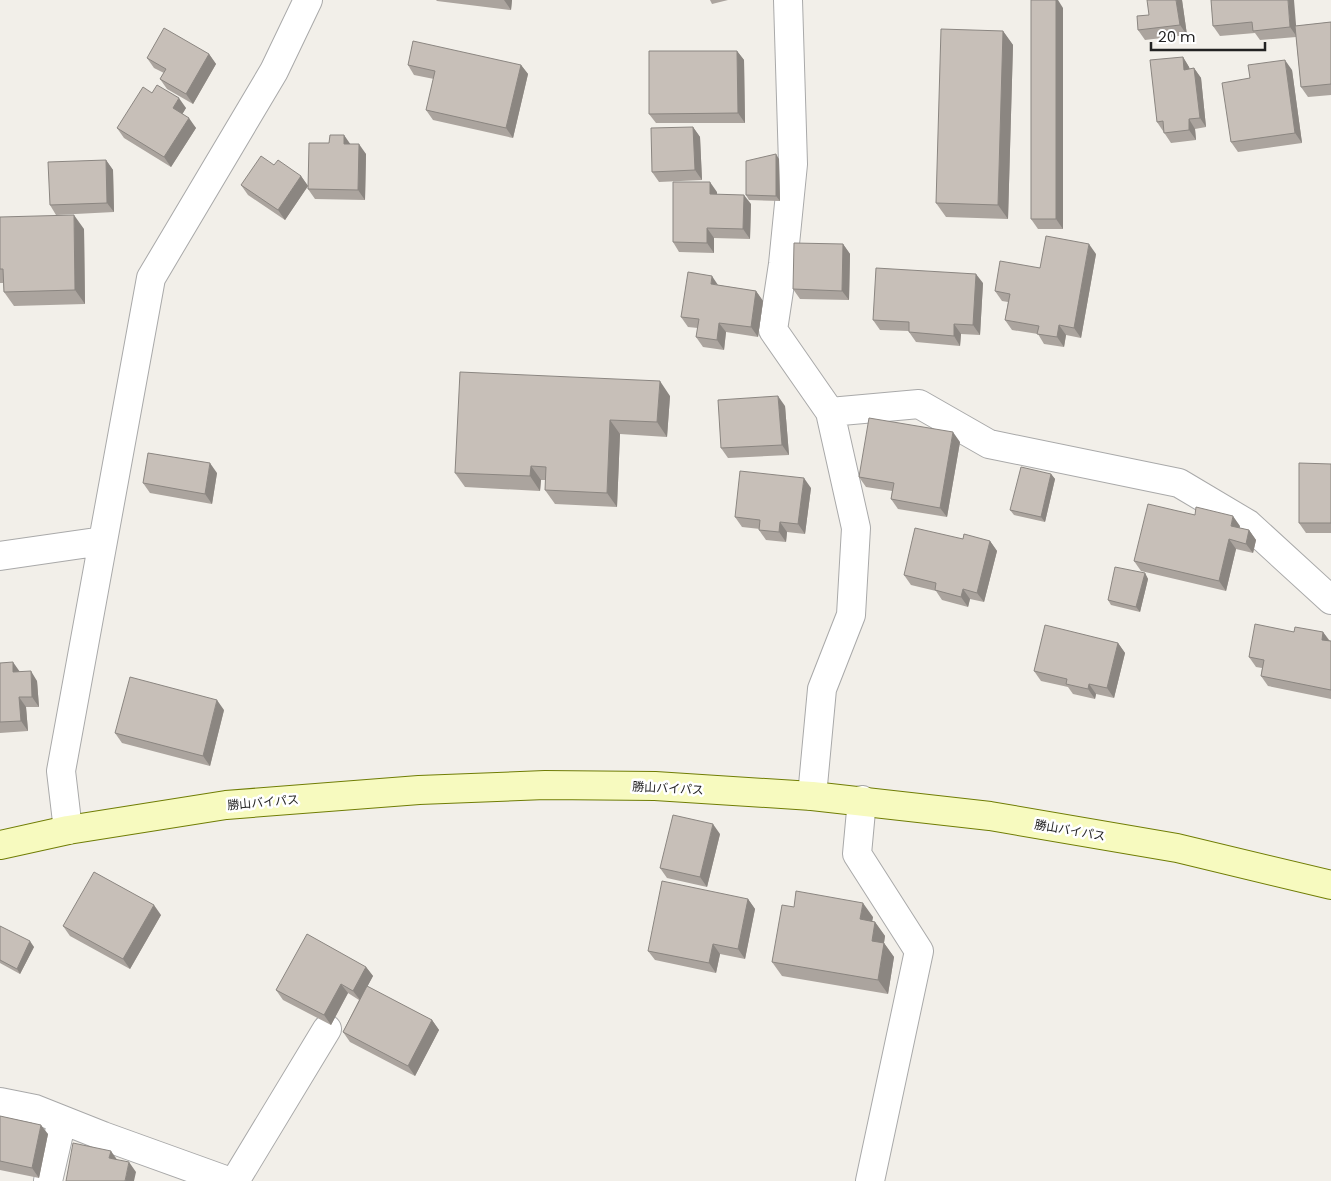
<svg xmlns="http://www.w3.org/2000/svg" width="1331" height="1181" font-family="Poppins,'Noto Sans JP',sans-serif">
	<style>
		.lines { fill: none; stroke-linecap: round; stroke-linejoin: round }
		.minor-casing { stroke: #a9a9a9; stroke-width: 30 }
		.secondary-casing { stroke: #707d05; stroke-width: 30 }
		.minor { stroke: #fff; stroke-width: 28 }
		.secondary { stroke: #f7fabf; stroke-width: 28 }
		.wall { fill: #aba49e }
		.shaded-wall { fill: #8b8681 }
		.building { fill: #c7bfb8; stroke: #8b8681 }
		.labels { text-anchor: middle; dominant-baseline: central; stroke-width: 5; stroke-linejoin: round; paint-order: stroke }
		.street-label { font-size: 12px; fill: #222; stroke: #fff }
	</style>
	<rect width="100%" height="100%" fill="#f2efe9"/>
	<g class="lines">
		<defs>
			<path id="minor" d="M788,0L793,164L783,264L773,330L830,412L856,528L851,615L822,689L812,796
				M830,412L919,404L989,444L1179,483L1248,524L1331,600
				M0,556L103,541
				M862,800L857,854L919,951L870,1181
				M68,830L61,771L151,278L274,71L308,0
				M0,1102L35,1109L103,1136L228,1181
				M48,1181L62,1120
				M235,1181L327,1029"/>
			<path id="secondary" d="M0,845L68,830L226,805L419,790L545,785L655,786L812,796L990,816L1177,848L1331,885"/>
		</defs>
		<use href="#minor" class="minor-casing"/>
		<use href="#secondary" class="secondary-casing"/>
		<use href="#minor" class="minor"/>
		<use href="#secondary" class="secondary"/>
	</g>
	<path class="wall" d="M436,0H512L511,10L437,1Z
		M710,0H728L712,4Z
		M1182,0L1187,35L1145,40L1138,30L1149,15Z
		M1211,0L1296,26L1331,22V95L1308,97L1301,87L1296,37L1260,40L1255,33L1220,36L1213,26Z
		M1063,8V229H1038L1031,219Z
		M1003,31L1013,45L1008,219L946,217L936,203Z
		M737,51L744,60L745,123H656L649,114Z
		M209,54L216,64L193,104L167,89L160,79L164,73L154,68L147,58Z
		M1183,57L1189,67L1190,69L1194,68L1201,78L1206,127L1195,129L1196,140L1171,143L1157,122Z
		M408,65H521L528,74L513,138L433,120L426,110L434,79L414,75Z
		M1292,70L1302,143L1238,152L1231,142L1250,78Z
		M152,93L186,108L182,114L196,128L171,167L124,138L117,128Z
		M693,127L700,137L702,180L659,182L652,172Z
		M344,135L349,144L366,154L365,200L315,199L308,189L329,143Z
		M779,159L780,201L749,200L746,195Z
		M106,160L113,170L114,212L56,215L50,205Z
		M274,165L301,176L308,186L285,220L248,195L241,185Z
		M717,192V194L751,204L750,239L714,238V253L679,252L673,242Z
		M0,217L84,229L85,304L14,306L4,292L3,283H0Z
		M843,244L850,254L849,300L800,299L793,289Z
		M1096,254L1081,338L1066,335L1064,347L1044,344L1038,334L1012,330L1005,320L1008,302L1002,301L995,291L1040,268Z
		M983,283L980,335L961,334L960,346L916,342L909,332V331L880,330L873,320Z
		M718,285L756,291L763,301L758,337L726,332L724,350L703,347L696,337L698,328L688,327L681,317Z
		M670,396L667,437L620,434L617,507L555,504L545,490L546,480H541L540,491L465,487L455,473Z
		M785,406L789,455L728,458L721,448Z
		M960,442L947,517L898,509L891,499L892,491L866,487L859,477Z
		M1331,464V533H1306L1299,523Z
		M217,473L212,504L150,493L143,483Z
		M1051,474L1055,479L1045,522L1014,515L1010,510Z
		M811,488L805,534L787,532L786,542L766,540L759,530L760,529L742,527L735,517Z
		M1240,526L1239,528L1249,530L1256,540L1253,553L1236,549L1226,591L1141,571L1134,561Z
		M963,539L990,541L997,551L984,602L970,599L968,607L942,600L936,591L911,585L904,575Z
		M1145,573L1148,579L1140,612L1111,605L1108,600Z
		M1294,632H1323L1330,641H1331V699L1268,686L1261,676L1262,668L1256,667L1249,657Z
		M1118,643L1125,653L1114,698L1096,694L1095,699L1073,694L1068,687L1041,681L1034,671Z
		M0,663L19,672L37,681L39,707H26L28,731L0,733Z
		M224,710L210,766L122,743L115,733Z
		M720,834L707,887L667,878L660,868Z
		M748,899L755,909L745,959L720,954L716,973L655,960L648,951Z
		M794,907L873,917L872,921L875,922L885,936L884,943L894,957L888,994L782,976L772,962Z
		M161,915L130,969L70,936L63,926Z
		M0,926L34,947L20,974L0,963Z
		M366,967L373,976L367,987L432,1020L439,1030L415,1076L350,1042L343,1032L359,1000L348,993L331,1025L283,1000L276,990Z
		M0,1116L48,1134L39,1178L0,1170Z"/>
	<path class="shaded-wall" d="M504,0H512L511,10Z
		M1056,0H1058L1063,8V229L1056,219Z
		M1176,0H1182L1187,35L1180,25Z
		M1288,0H1294L1297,37L1290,27Z
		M1003,31L1013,45L1008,219L998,205Z
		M737,51L744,60L745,123L738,113Z
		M209,54L216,64L193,104L186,94Z
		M1183,57L1189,67L1191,79L1184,70Z
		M1285,60L1292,70L1302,143L1295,133Z
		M521,65L528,74L513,138L506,128Z
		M1194,68L1201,78L1206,127L1200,118Z
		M179,98L186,108L180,118L173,108Z
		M189,118L196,128L171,167L164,157Z
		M1189,119L1195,129L1196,140L1189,130Z
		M693,127L700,137L702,180L695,170Z
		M344,135L351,145L344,144Z
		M359,144L366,154L365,200L358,190Z
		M776,154L779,159L780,201L776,196Z
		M106,160L113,170L114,212L107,203Z
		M301,176L308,186L285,220L278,210Z
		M710,182L717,192V203L710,194Z
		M744,195L751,204L750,239L743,229Z
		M74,215L84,229L85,304L75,290Z
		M707,228L714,238V253L707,243Z
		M843,244L850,254L849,300L842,291Z
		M1089,244L1096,254L1081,338L1074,328Z
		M976,274L983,283L980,335L973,325Z
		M712,276L718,285L711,284Z
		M756,291L763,301L758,337L751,327Z
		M719,323L726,332L724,350L717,340Z
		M954,324L961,334L960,346L954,336Z
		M1059,325L1066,335L1064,347L1057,337Z
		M660,381L670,396L667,437L657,422Z
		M778,396L785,406L789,455L782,445Z
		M610,420L620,434L617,507L607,493Z
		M953,432L960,442L947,517L940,508Z
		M210,463L217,473L212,504L205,494Z
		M531,466L541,480L540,491L530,476Z
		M1051,474L1055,479L1045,522L1041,517Z
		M804,478L811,488L805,534L798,524Z
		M1233,516L1240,526L1238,536L1231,526Z
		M780,522L787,532L786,542L779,532Z
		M1249,530L1256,540L1253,553L1246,544Z
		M1229,539L1236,549L1226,591L1219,581Z
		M990,541L997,551L984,602L977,593Z
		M1145,573L1148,579L1140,612L1136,607Z
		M963,589L970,599L968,607L961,597Z
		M1323,632L1330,642L1322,640Z
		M1118,643L1125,653L1114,698L1107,688Z
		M13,662L20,672H13Z
		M31,671L37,681L39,707L32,697Z
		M1089,684L1096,694L1095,699L1088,689Z
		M19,697L26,707L28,731L21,721Z
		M217,700L224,710L210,766L203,756Z
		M713,824L720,834L707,887L700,877Z
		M748,899L755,909L745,959L738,949Z
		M863,903L873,917L870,933L860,919Z
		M154,905L161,915L130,969L123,959Z
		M875,922L885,936L882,955L872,941Z
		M30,941L34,947L20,974L17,969Z
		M884,943L894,957L888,994L878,980Z
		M713,944L720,954L716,973L709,963Z
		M366,967L373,976L360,1000L353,991Z
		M341,984L348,993L331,1025L324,1015Z
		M432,1020L439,1030L415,1076L408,1066Z
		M41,1125L48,1134L39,1178L32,1168Z
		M111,1151L118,1161L109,1158Z
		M129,1162L136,1172L134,1181H125Z"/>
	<path class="building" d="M1031,0H1056V219H1031Z
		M1147,0H1176L1180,25L1138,30L1137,16L1149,15Z
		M1211,0H1288L1290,27L1253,31L1252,22L1213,26Z
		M1331,22V84L1301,87L1295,26Z
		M164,28L209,54L186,94L160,79L166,69L147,58Z
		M941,29L1003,31L998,205L936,203Z
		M413,41L521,65L506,128L426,110L435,71L408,65Z
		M649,51H737L738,113L649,114Z
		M1183,57L1184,70L1194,68L1200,118L1189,119V130L1164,133L1163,121L1157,122L1150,60Z
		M1285,60L1295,133L1231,142L1222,83L1250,78L1248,65Z
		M157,85L179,98L173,108L189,118L164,157L117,128L143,87L152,93Z
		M693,127L695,170L652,172L651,128Z
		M330,135H344V144H359L358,190L308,189L309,143H329Z
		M776,154V196L746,195V161Z
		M261,156L274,165L278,160L301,176L278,210L241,185Z
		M106,160L107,203L50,205L48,162Z
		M673,182H710V194L744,195L743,229L707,228V243L673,242Z
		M74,215L75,290L4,292L3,269H0V217Z
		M1046,236L1089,244L1074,328L1059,325L1057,337L1037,334L1039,326L1005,320L1010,294L995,291L1000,261L1040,268Z
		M794,243L843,244L842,291L793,289Z
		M876,268L976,274L973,325L954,324V336L909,332V322L873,320Z
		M688,272L712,276L711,284L756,291L751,327L719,323L717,340L696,337L699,319L681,317Z
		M460,372L660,381L657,422L610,420L607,493L545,490L546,467L531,466L530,476L455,473Z
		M778,396L782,445L721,448L718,400Z
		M869,418L953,432L940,508L891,499L894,483L859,477Z
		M148,453L210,463L205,494L143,483Z
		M1299,463L1331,464V523H1299Z
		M1021,467L1051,474L1041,517L1010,510Z
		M740,471L804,478L798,524L780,522L779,532L759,530L760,520L735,517Z
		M1148,504L1195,515L1196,507L1233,516L1231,526L1249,530L1246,544L1229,539L1219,581L1134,561Z
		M915,528L963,539L964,534L990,541L977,593L963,589L961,597L935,590L936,583L904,575Z
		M1115,567L1145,573L1136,607L1108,600Z
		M1255,624L1294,632L1295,627L1323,632L1322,640L1331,641V690L1261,676L1264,660L1249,657Z
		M1045,625L1118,643L1107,688L1089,684L1088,689L1066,684L1067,679L1034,671Z
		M13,662V672L31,671L32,697H19L21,721L0,722V663Z
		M130,677L217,700L203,756L115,733Z
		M673,815L713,824L700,877L660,868Z
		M94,872L154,905L123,959L63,926Z
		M662,881L748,899L738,949L713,944L709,963L648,951Z
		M796,891L863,903L860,919L875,922L872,941L884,943L878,980L772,962L782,905L794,907Z
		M0,926L30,941L17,969L0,960Z
		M307,934L366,967L353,991L341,984L324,1015L276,990Z
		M367,986L432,1020L408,1066L343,1032Z
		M0,1116L41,1125L32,1168L0,1161Z
		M73,1143L111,1151L109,1158L129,1162L125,1181H66Z"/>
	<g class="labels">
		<g class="street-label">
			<text transform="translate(668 788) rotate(3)">勝山バイパス</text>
			<text transform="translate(263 802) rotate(-5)">勝山バイパス</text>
			<text transform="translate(1070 830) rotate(10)">勝山バイパス</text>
		</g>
	</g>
	<path d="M1151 42v8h114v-8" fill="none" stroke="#222222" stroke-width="2.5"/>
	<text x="1158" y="42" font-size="15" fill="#222222" stroke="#ffffff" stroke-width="4" paint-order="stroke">20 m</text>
</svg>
